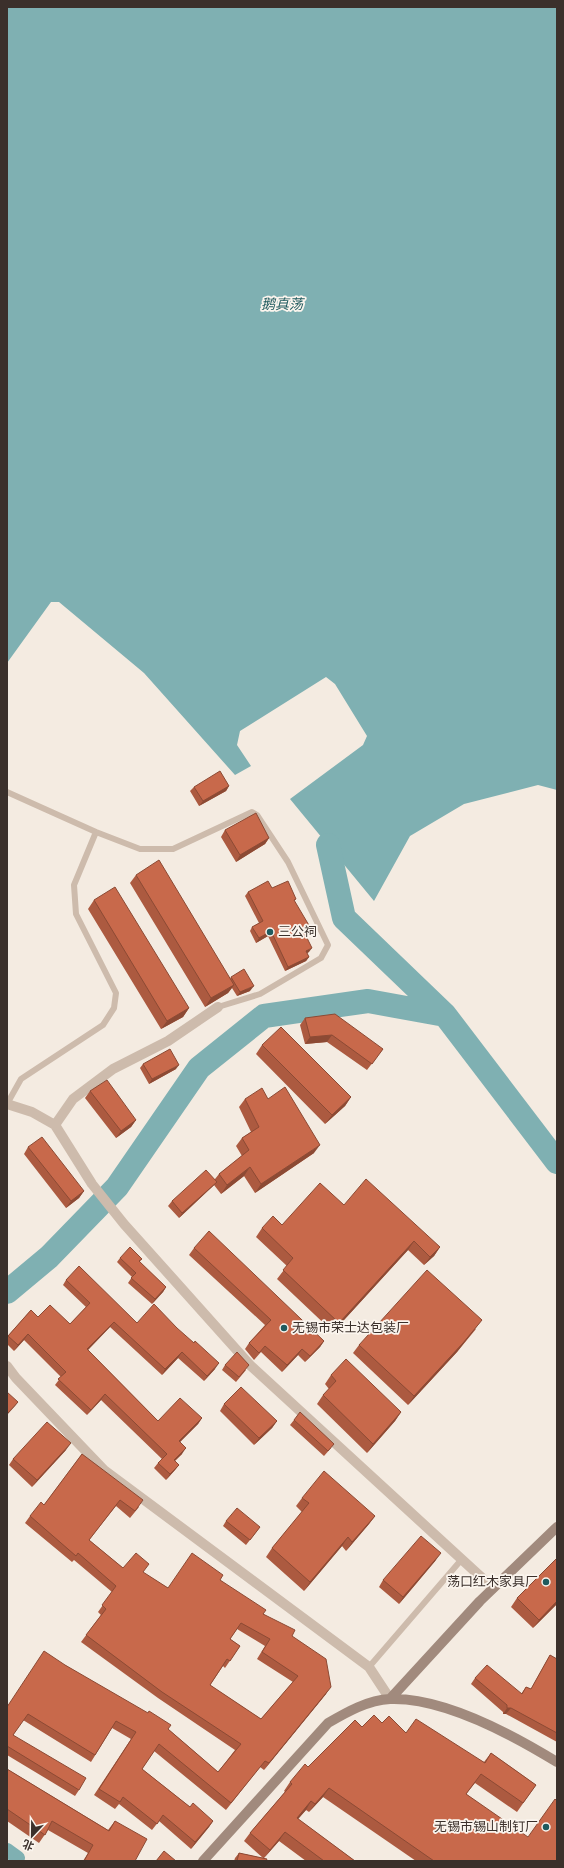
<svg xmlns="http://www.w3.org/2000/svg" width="564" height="1868" font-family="'Source Sans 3','Noto Sans SC',sans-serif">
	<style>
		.water { fill: #7fb0b2 }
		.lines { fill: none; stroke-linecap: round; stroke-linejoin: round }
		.canal { stroke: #7fb0b2; stroke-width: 14 }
		.river { stroke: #7fb0b2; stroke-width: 24 }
		.lane { stroke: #cdbbac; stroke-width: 6 }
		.street { stroke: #cdbbac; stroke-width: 10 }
		.secondary { stroke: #a18a7d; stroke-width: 10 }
		.wall { fill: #ac5a40; fill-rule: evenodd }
		.shaded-wall { fill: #8c4a34 }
		.building { fill: #c8694b; stroke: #8c4a34; fill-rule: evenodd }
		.poi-dot { fill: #1f5a5e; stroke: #fbf5ee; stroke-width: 1.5 }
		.labels { text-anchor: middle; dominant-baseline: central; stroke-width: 3.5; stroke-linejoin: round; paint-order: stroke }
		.poi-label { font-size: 13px; fill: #3b302b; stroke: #fbf5ee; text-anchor: start }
		.water-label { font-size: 14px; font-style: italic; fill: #1f5a5e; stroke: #fbf5ee }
	</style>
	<rect width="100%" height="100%" fill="#f4ebe1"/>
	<path class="water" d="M7,7H557V790L538,785L464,804L410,836L374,901L290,799L363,745L367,736L335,684L326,677L240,731L237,745L251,766L235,775L144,673L59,602H51L7,663Z"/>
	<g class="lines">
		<path class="canal" d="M7,1850L18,1858"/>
		<path class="river" d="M328,845L344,918L445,1015L557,1162
			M7,1292L49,1257L117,1187L199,1068L264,1016L368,1001L445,1015"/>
		<path class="lane" d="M7,792L96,832L140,849H173L252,812L257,815L288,862L328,945L321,958L260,994L218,1007
			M7,1104L21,1079L103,1025L114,1008L116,993L76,914L74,885L96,832
			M369,1667L462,1559"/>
		<path class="street" d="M7,1104L32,1112L55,1125L92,1184L124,1224L251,1366L493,1588
			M55,1125L73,1099L113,1069L168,1041L218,1007
			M7,1366L16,1378L104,1470L369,1667L390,1699"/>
		<path class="secondary" d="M390,1699L480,1601L557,1527
			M203,1861L328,1723C347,1712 368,1700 390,1699C443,1697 513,1735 557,1762"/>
	</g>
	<path class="wall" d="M229,786L226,791L199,806L190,791L194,787Z
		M225,830L269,838L265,844L236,862L221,837Z
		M136,875L230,979L231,977L250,991L237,996L232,988L228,993L205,1007L130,883Z
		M272,888L296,899L294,901L307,931L304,932L309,952L307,953L309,957L306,961L285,971L268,936L256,943L250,931L252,927L259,923L245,896L248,892Z
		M94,900L189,1008L183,1017L161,1029L88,909Z
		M305,1018L383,1049L367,1070L327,1042L305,1044L300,1025Z
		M262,1045L351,1097L345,1106L325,1124L256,1054Z
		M143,1064L176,1069L149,1084L140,1068Z
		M90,1091L136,1120L131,1127L116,1138L85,1098Z
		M245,1099H268L314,1153L255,1193L244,1176L221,1194L214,1185L179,1218L168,1206L172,1201L215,1179L219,1174L242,1156L236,1146L242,1138L251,1132L239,1107Z
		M28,1147L84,1191L79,1198L66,1208L24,1154Z
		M344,1205L440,1247L434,1256L424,1265L408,1250L333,1332L277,1279L287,1266L256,1237L262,1228L282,1225Z
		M194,1248L324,1341L320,1347L305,1362L298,1355L282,1372L261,1352L254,1360L245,1349L249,1343L265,1325L189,1255Z
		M120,1258L142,1259L139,1262L166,1287L163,1292L152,1304L128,1283L132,1277L117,1262Z
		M66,1280L137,1323L215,1369L204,1381L178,1358L162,1375L110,1327L88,1350L158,1421L202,1418L198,1424L180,1442L182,1454L175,1461L179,1465L175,1470L166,1480L154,1468L158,1463L162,1459L101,1400L87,1415L55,1385L61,1377L24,1340L14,1351L7,1344V1337L31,1310L38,1317L70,1324L86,1307L63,1285Z
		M476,1329L457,1352L408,1405L353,1353L359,1345Z
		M225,1365L246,1370L236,1382L222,1370Z
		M331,1375L401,1412L395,1421L367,1453L317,1404L323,1395L329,1389L325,1384Z
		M224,1404L277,1421L272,1428L254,1445L220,1411Z
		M294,1420L331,1448L324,1456L290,1425Z
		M66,1450L32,1487L9,1465L13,1459Z
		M82,1454L139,1507L130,1518L116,1506L89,1540L123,1568L143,1573L168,1588L220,1580L292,1636L326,1694L264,1770L260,1767L226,1810L154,1751L142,1769L190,1807L213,1821L209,1827L191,1849L159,1821L152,1830L119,1804L115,1809L94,1795L131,1739L112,1728L91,1762L23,1720L13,1735L79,1790L75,1796L7,1755V1707L65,1665L168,1729L218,1772L235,1750L158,1698L81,1642L101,1615L98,1612L112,1592L74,1560L72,1562L25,1523L30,1516L44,1505ZM237,1629L265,1646L257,1659L293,1682L261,1719L210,1685L223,1666L225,1668L240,1646L230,1639Z
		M302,1498L375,1516L369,1524L346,1551L342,1546L304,1591L266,1557L272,1548L302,1512L296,1506Z
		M226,1521L260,1527L246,1545L223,1526Z
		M436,1560L399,1604L379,1587L383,1580Z
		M517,1598L557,1604L533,1628L511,1607Z
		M550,1655L556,1659L557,1657V1742L506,1714H503V1712L471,1684L475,1678L521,1694L526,1687L531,1689L546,1662Z
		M382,1723L484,1762L491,1753L536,1785L517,1812L475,1783L466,1794L557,1861H416L323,1797L309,1812L306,1810L298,1819L355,1861H306L279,1841L264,1858L266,1861H234L235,1858L239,1853L263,1858L244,1841L250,1833L285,1792L284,1791L290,1782L308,1767L362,1727Z
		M7,1769L108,1830L115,1821L135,1861H83L88,1853L48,1830L39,1843L7,1821Z"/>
	<path class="shaded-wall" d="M229,786L226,791L199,806L203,801Z
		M269,838L265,844L236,862L240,855Z
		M310,927L307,931L301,935L303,930Z
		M271,931L268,936L256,943L259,938Z
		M312,948L309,952L303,955L306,951Z
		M309,957L306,961L285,971L288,967Z
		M234,985L228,993L205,1007L211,998Z
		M254,986L250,991L237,996L240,992Z
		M189,1008L183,1017L161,1029L167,1021Z
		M332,1035L327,1042L305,1044L310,1037Z
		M179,1065L176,1069L149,1084L152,1079Z
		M351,1097L345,1106L325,1124L332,1115Z
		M136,1120L131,1127L116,1138L121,1131Z
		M320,1145L314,1153L255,1193L261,1184Z
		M250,1167L244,1176L221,1194L227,1185Z
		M217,1182L213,1186L179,1218L182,1213Z
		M84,1191L79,1198L66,1208L71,1201Z
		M414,1241L408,1250L333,1332L339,1323Z
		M440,1247L434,1256L424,1265L430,1257Z
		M166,1287L163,1292L152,1304L155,1299Z
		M482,1320L457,1352L408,1405L414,1396Z
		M114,1322L110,1327L83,1355L87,1349Z
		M28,1334L24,1340L14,1351L18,1345Z
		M324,1341L320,1347L305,1362L310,1356Z
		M302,1349L298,1355L282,1372L287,1365Z
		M182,1352L178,1358L162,1375L165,1369Z
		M219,1363L215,1369L204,1381L207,1376Z
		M105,1394L101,1400L87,1415L91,1410Z
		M18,1402L15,1406L7,1415L8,1413Z
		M401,1412L395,1421L367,1453L373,1444Z
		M202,1418L198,1424L175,1447L179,1441Z
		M277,1421L272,1428L254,1445L259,1438Z
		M71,1443L66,1450L32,1487L37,1480Z
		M186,1448L182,1454L170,1465L174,1460Z
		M179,1465L175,1470L166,1480L170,1474Z
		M375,1516L369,1524L346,1551L352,1542Z
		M348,1537L342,1546L304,1591L310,1582Z
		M441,1553L436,1560L399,1604L403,1597Z
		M557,1601V1604L533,1628L539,1620Z
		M331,1687L326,1694L264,1770L269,1763Z
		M507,1708H511L506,1714H503Z
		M329,1788L323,1797L309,1812L315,1804Z
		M311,1801L306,1810L291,1827L297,1818Z
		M213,1821L209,1827L191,1849L195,1842Z
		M285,1832L279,1841L264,1858L270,1850Z"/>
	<path class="building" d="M220,771L229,786L203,801L194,787Z
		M256,813L269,838L240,855L225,830Z
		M159,860L234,985L211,998L136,875Z
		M268,881L272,888L288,881L296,899L294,900L310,927L303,930L312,948L306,951L309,957L288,967L271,931L259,938L252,927L263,921L248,892Z
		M115,887L189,1008L167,1021L94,900Z
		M244,969L254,986L240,992L231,977Z
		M335,1014L383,1049L372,1064L332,1035L310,1037L305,1018Z
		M281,1027L351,1097L332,1115L262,1045Z
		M170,1049L179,1065L152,1079L143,1064Z
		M107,1080L136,1120L121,1131L90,1091Z
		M285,1087L320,1145L261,1184L250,1167L227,1185L219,1174L249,1150L242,1138L259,1127L245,1099L262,1088L268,1099Z
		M42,1137L84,1191L71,1201L28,1147Z
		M206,1170L217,1182L182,1213L172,1201Z
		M366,1179L440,1247L430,1257L414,1241L339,1323L283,1270L293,1258L262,1228L273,1216L282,1225L320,1183L344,1205Z
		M209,1231L324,1341L310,1356L302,1349L287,1365L265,1346L259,1353L249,1343L271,1320L194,1248Z
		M130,1247L142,1259L139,1261L166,1287L155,1299L131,1278L136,1273L120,1258Z
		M79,1266L137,1323L154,1304L177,1328L194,1343L195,1341L219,1363L207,1376L182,1352L165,1369L114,1322L87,1349L158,1421L180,1398L202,1418L179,1441L186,1448L174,1460L179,1465L170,1474L158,1463L167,1454L105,1394L91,1410L58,1379L66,1372L28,1334L18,1345L8,1336L31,1310L38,1317L50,1305L70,1324L90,1303L66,1280Z
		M427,1270L482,1320L463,1343L414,1396L359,1345Z
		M237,1352L249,1365L239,1377L225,1365Z
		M346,1359L401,1412L373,1444L323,1395L336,1381L331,1375Z
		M241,1387L277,1421L259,1438L224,1404Z
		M7,1392L18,1402L8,1413H7Z
		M300,1412L334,1444L328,1451L294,1420Z
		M47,1422L71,1443L37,1480L13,1459Z
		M82,1454L143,1500L135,1511L120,1500L89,1540L123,1568L136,1553L149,1564L143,1572L168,1588L192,1553L223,1575L220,1580L266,1610L263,1614L295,1630L292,1636L326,1659L331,1687L269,1763L265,1761L231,1803L159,1744L142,1769L190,1807L193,1803L213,1821L195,1842L163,1815L157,1824L123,1797L120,1802L99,1789L136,1732L116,1721L95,1755L28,1714L13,1735L86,1778L79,1790L7,1746V1707L44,1651L65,1665L148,1713L149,1711L171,1725L168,1729L218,1772L241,1744L162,1692L86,1635L106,1609L102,1605L116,1586L78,1553L76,1556L30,1516L41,1502L44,1505ZM241,1623L270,1639L262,1652L298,1676L261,1719L210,1685L227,1659L230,1661L240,1646L230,1639Z
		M324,1471L375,1516L352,1542L348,1537L310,1582L272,1548L309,1503L302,1498Z
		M237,1508L260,1527L250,1540L226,1521Z
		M421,1536L441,1553L403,1597L383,1580Z
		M557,1558V1601L539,1620L517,1598Z
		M550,1655L557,1659V1733L511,1708H507V1705L475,1678L487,1665L522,1694L526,1687L531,1689Z
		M374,1715L382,1723L389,1716L406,1733L416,1719L485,1763L491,1753L536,1785L523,1803L481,1774L466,1794L528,1837L555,1799L557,1801V1861H434L329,1788L315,1804L311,1801L297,1818L355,1861H324L285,1832L270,1850L250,1833L292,1784L290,1782L305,1764L308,1767L355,1720L362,1727Z
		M7,1769L109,1831L115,1821L147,1839L135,1861H84L93,1845L52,1821L45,1835L7,1809Z
		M164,1851L176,1861H156Z
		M239,1853L267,1859L266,1861H237Z"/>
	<g class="poi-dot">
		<circle cx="270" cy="932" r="4"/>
		<circle cx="284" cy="1328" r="4"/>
		<circle cx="546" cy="1582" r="4"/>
		<circle cx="546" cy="1827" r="4"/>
	</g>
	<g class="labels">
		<g class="poi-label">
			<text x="278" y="932">三公祠</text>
			<text x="292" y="1328">无锡市荣士达包装厂</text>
			<text x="538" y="1582" text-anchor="end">荡口红木家具厂</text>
			<text x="538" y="1827" text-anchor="end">无锡市锡山制钉厂</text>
		</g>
		<g class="water-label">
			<text x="282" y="305">鹅真荡</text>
		</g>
	</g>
	<rect width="564" height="1868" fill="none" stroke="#3b302b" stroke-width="16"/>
	<g transform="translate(32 1836) rotate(202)" stroke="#fbf5ee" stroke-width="3" paint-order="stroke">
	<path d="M0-3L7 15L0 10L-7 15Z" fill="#3b302b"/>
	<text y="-6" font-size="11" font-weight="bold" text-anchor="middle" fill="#3b302b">北</text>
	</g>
</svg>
